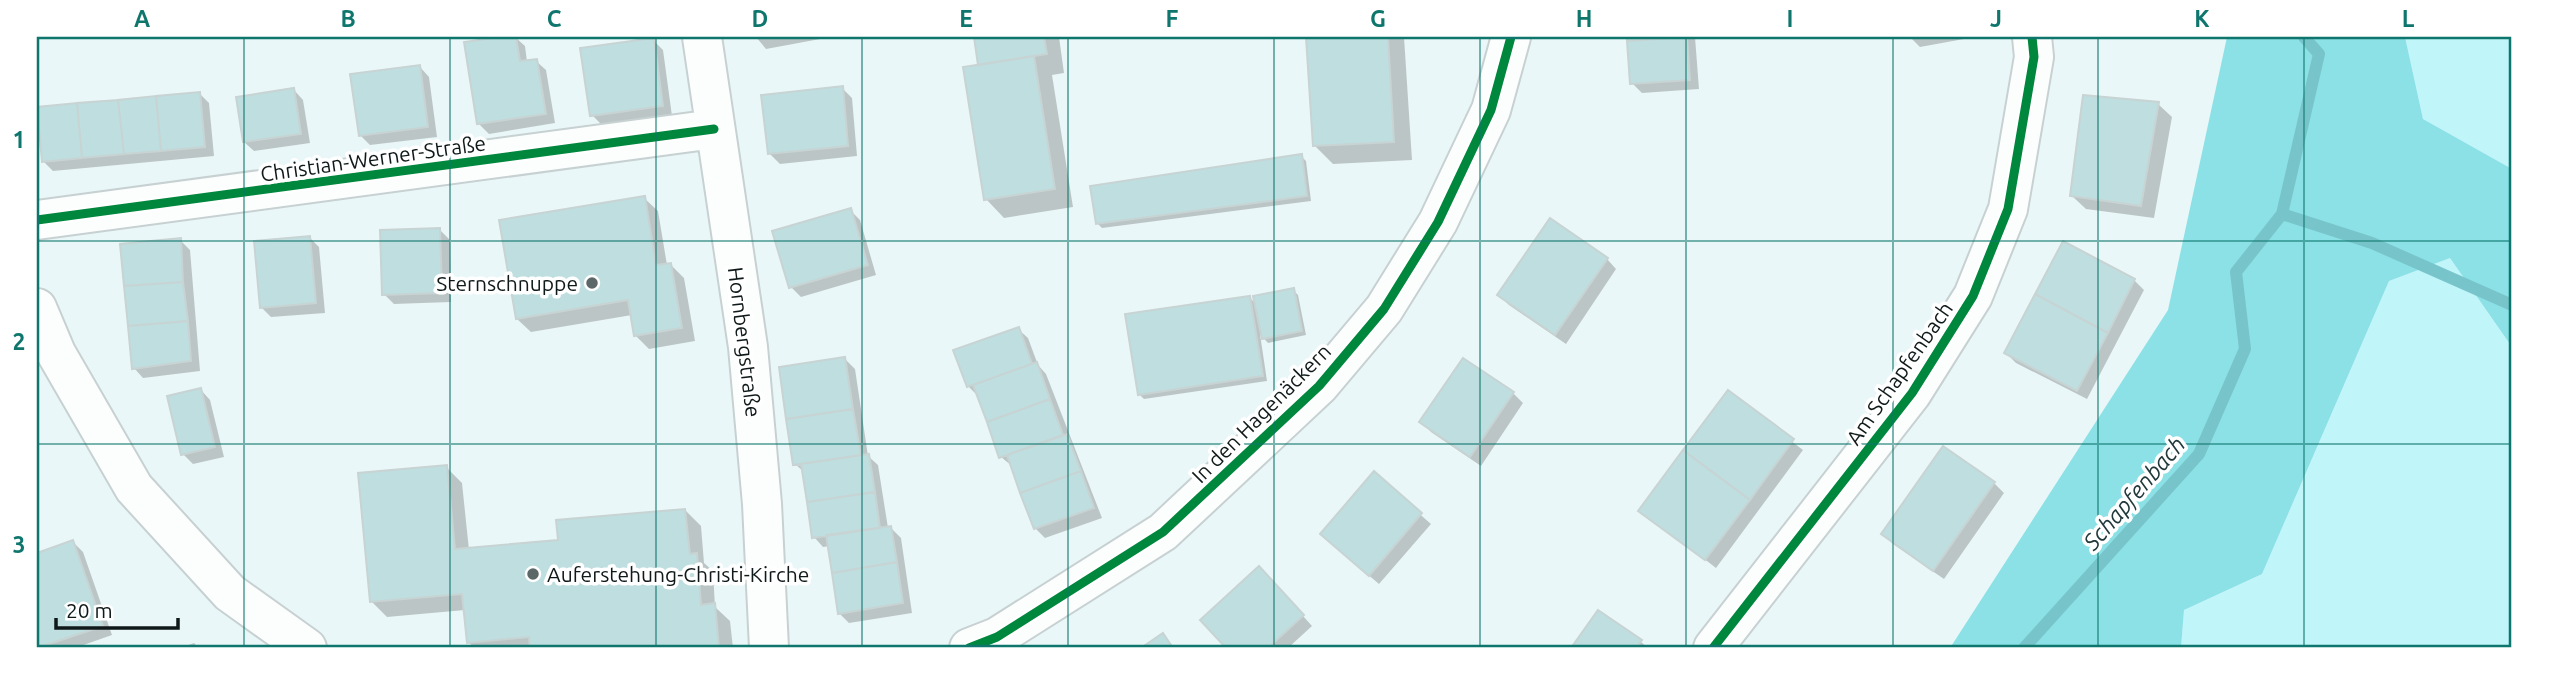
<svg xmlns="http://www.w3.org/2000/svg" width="2549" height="685" font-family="Ubuntu,sans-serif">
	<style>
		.green { fill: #c0f5f9 }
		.forest { fill: #8be1e6 }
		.shadow { fill: #0003 }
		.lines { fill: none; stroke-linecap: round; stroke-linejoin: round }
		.stream { stroke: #77c5ca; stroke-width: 12 }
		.building { fill: #bedee0; stroke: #c8d3d3; stroke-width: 2 }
		.minor-casing { stroke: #c7d1d2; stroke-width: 42 }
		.minor { stroke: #fcfefe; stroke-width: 38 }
		.cycleway-casing { stroke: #fff; stroke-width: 13 }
		.cycleway { stroke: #00873e; stroke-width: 9 }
		.grid { fill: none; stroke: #0f766e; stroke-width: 2; stroke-opacity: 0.55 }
		.poi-dot { fill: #5c6767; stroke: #fff; stroke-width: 2.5 }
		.labels { text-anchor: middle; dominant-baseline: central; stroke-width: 7; stroke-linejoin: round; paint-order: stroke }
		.street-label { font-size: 21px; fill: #101919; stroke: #fff }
		.poi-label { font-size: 21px; fill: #101919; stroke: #fff; text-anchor: end }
		.water-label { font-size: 23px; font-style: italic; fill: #21393b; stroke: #fff }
		.neatline { fill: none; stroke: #0f766e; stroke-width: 2.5 }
		.grid-label { font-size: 23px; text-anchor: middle; font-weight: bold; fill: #0f766e }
	</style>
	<rect width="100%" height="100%" fill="#eaf7f8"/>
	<path class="green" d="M2405,37H2512V169L2423,119Z
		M2450,258L2512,347V648H2181L2184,610L2262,574L2389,281Z"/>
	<path class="forest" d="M2227,37H2405L2423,119L2512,169V347L2450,258L2389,281L2262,574L2184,610L2181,648H1950L2168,310Z"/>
	<path class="shadow" d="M515,37L525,46L527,62L536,61L546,70L555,123L489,134L479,124L466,44Z
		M756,37H831L766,49Z
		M976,37H1059L1064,73L1052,75L1073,207L1004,218L986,199L980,67Z
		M1308,37H1404L1412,160L1333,164L1314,145Z
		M1629,37H1695L1699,89L1642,93L1632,83Z
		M1910,37H1975L1920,47Z
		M653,40L663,50L672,116L602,125L592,115Z
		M420,67L429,77L437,137L370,145L360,135Z
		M842,88L852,98L857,156L780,164L770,154Z
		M294,90L303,100L310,143L254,151L244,142Z
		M199,93L209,103L214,156L53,171L43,161Z
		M2158,104L2172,117L2154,218L2086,209L2072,196Z
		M1301,156L1306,161L1311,201L1102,228L1098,224Z
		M644,198L658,211L667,265H671L684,278L695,341L649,349L635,335L632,315L531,332L517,319Z
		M850,210L860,220L876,275L801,297L791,287Z
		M440,230L450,240L451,302L394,304L384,294Z
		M310,238L319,247L325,313L271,317L261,307Z
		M180,240L190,250L200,371L143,378L134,368Z
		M1607,259L1616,269L1566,344L1509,305L1499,295Z
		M2134,280L2144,290L2087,399L2016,363L2006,353Z
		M1293,290L1298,295L1306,335L1268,343L1260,334L1267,381L1144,399L1139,394L1250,298L1256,304Z
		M1018,329L1028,338L1038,365L1046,374L1102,518L1045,538L1035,528L1012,466L1001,457L978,396L968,386Z
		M845,359L855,369L868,456L878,465L888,528H891L901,538L912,613L849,623L839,613L830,546L823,547L814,537L804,472L795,464Z
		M1464,360L1513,393L1523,403L1481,466L1431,432L1422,422Z
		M201,390L210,400L224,457L193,464L183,454Z
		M1728,393L1803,450L1716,568L1641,510Z
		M1944,448L1994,483L2004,493L1944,579L1893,544L1884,534Z
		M446,467L462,483L469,550L560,542L685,510L701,526L704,563L713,571L715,607L730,621L733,648H475L468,642L465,610L387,617L371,601Z
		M1374,474L1431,524L1379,584L1332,544Z
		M73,542L83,552L112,635L75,648H37V555Z
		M1269,578L1312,626L1288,648H1228L1202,620Z
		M1599,612L1641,642L1648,648H1573Z
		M194,643L199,648H180Z"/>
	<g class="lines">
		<path class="stream" d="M2282,214L2372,243L2512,305
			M2024,648L2199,454L2245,349L2236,272L2282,214L2319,54L2304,37"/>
	</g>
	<path class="building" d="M500,37H516L520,61L537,59L546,114L477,124L464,42Z
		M974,37H1044L1047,54L978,65Z
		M1306,37H1388L1394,142L1313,146Z
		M1627,37H1687L1627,41Z
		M1687,37L1690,80L1630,84L1627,41Z
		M654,38L663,106L590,116L580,48Z
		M1034,56L1055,189L984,200L963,67Z
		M420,65L428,127L359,136L350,74Z
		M843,86L848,146L768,154L761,95Z
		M294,88L301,134L243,142L236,97Z
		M200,92L205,147L161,151L156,96Z
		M2083,95L2159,102L2141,206L2070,196Z
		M156,96L161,151L124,154L118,100Z
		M118,100L124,154L82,158L77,103Z
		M77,103L82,158L42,162L37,107Z
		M1302,154L1307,196L1096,224L1090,186Z
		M645,196L656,265L671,263L682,328L634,336L628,300L516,319L499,220Z
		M851,208L868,265L789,288L772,231Z
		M1550,218L1608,258L1555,335L1497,295Z
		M440,228L442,293L382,295L380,230Z
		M310,236L316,303L260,308L254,241Z
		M181,238L183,282L124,286L120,244Z
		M2063,241L2135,279L2108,333L2035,294Z
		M183,282L188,321L128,326L124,286Z
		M1294,288L1302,331L1262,339L1253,296Z
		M2035,294L2108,333L2077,391L2004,353Z
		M1250,296L1263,376L1138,395L1125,314Z
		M188,321L191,361L132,369L128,326Z
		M1019,327L1032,364L967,387L953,350Z
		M845,357L853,409L786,419L779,367Z
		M1463,358L1514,392L1470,457L1419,422Z
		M1037,362L1050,399L987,422L973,385Z
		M201,388L215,447L181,455L167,396Z
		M1728,390L1794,439L1750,500L1683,450Z
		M1050,399L1063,435L999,458L987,422Z
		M853,409L861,455L793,465L786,419Z
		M1067,434L1081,471L1020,493L1007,455Z
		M1943,446L1995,482L1933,571L1881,534Z
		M1683,450L1750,500L1705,560L1638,511Z
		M869,454L875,492L807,502L801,464Z
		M447,465L455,549L558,540L556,520L685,509L690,554L697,553L701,605L715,603L719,648H530L529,637L467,643L462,594L370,602L358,473Z
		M1081,471L1094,508L1034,529L1020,493Z
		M1374,471L1422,513L1369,576L1320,534Z
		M875,492L880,528L812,538L807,502Z
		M891,526L897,562L832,573L826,535Z
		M73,540L103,626L37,648V553Z
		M897,562L903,603L838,614L832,573Z
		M1259,566L1304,615L1268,648H1226L1200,620Z
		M1598,610L1642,640L1636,648H1571Z
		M1163,633L1173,648H1141Z"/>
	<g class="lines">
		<defs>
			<path id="minor" d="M702,37L748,347L762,504L769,648
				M37,220L714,129
				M37,308L56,353L134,488L230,593L307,648
				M969,648L997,637L1163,532L1319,386L1384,309L1438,222L1491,110L1511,37
				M1713,648L1912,393L1973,296L2008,209L2034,57L2032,37"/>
		</defs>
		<use href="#minor" class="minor-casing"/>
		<use href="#minor" class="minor"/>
		<defs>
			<path id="cycleway" d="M37,220L714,129
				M969,648L997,637L1163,532L1319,386L1384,309L1438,222L1491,110L1511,37
				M1713,648L1912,393L1973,296L2008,209L2034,57L2032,37"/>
		</defs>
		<use href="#cycleway" class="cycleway-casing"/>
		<use href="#cycleway" class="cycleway"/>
	</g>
	<path class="grid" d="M244,37V648M450,37V648M656,37V648M862,37V648M1068,37V648M1274,37V648M1480,37V648M1686,37V648M1893,37V648M2098,37V648M2304,37V648M37,241H2512M37,444H2512"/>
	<g class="poi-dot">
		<circle cx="592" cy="283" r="7"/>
		<circle cx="533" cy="574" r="7"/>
	</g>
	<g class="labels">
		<g class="street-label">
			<text transform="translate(373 158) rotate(-8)">Christian-Werner-Straße</text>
			<text transform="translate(745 342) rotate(83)">Hornbergstraße</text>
			<text transform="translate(1899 373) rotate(-55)">Am Schapfenbach</text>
			<text transform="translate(1261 413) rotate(-45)">In den Hagenäckern</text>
		</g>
		<g class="poi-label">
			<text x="578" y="283">Sternschnuppe</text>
			<text x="547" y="574" text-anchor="start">Auferstehung-Christi-Kirche</text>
		</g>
		<g class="water-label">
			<text transform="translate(2134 493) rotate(-49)">Schapfenbach</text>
		</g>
	</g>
	<rect width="2549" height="685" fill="none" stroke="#ffffff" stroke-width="77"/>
	<path d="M56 618v10h122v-10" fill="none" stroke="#101919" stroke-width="3.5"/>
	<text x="66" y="618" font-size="21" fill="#101919" stroke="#ffffff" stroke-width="5" paint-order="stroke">20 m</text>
	<rect x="38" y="38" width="2472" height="608" class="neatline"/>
	<g class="grid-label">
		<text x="142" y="27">A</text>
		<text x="348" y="27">B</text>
		<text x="554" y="27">C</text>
		<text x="760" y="27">D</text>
		<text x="966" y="27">E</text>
		<text x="1172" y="27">F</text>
		<text x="1378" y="27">G</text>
		<text x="1584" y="27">H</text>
		<text x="1790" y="27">I</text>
		<text x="1996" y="27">J</text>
		<text x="2202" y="27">K</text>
		<text x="2408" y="27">L</text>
		<text x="19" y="148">1</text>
		<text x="19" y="350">2</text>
		<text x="19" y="553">3</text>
	</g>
</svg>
